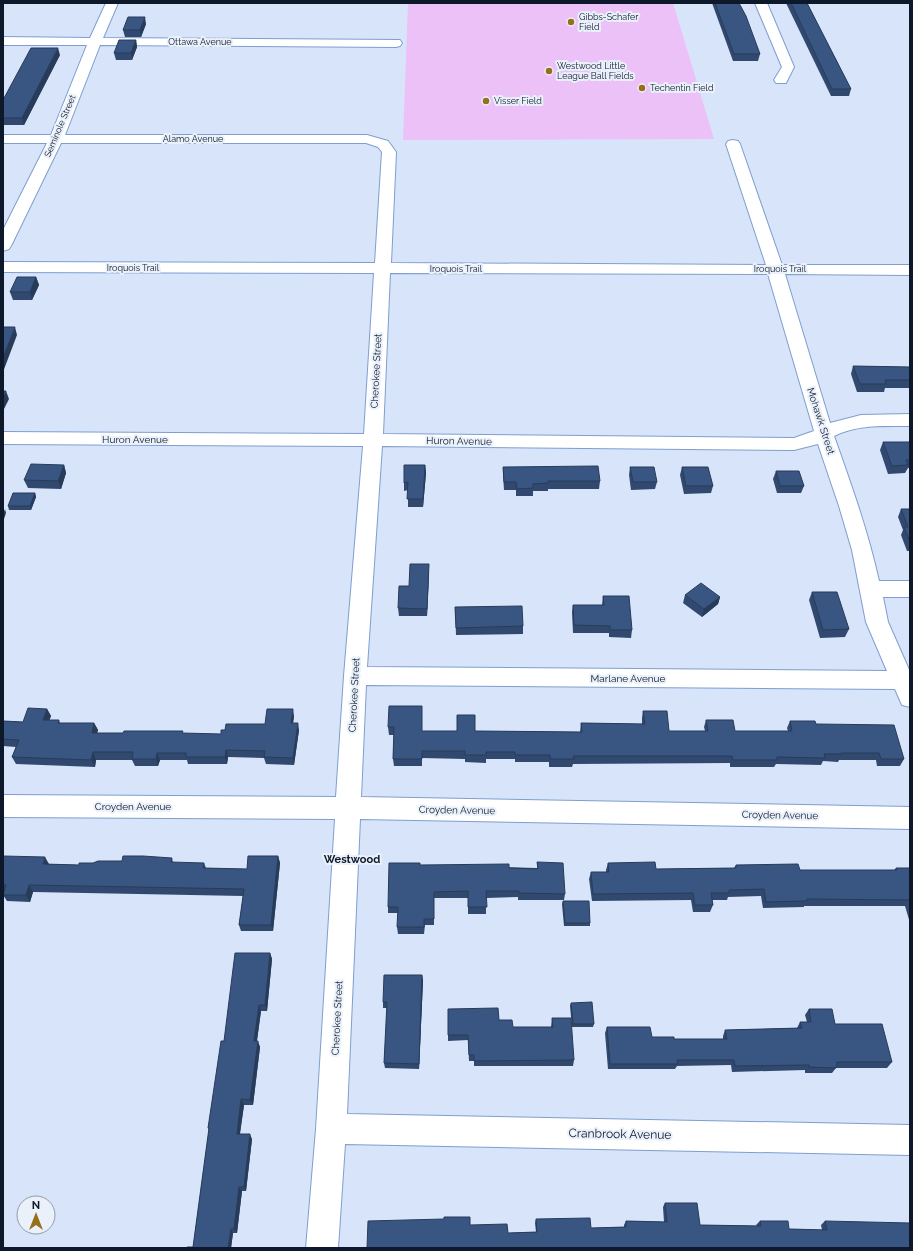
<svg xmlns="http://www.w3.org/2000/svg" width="913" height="1251" font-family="Raleway,sans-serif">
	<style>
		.green { fill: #ecc1f7 }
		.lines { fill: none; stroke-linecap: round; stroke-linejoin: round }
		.minor-casing { stroke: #7f9ecf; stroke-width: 2 }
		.minor { fill: #fff; fill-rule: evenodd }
		.wall { fill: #31496f }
		.shaded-wall { fill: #283c5a }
		.building { fill: #395581; stroke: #283c5a }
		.poi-dot { fill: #976e1a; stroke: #eaf1fb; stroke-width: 1.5 }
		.labels { text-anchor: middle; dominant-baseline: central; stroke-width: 4; stroke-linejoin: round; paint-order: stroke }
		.far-poi-label { font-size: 9px; fill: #0d192b; stroke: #eaf1fb; text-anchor: start }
		.far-street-label { font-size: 9px; fill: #0d192b; stroke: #eaf1fb }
		.street-label { font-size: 10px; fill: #0d192b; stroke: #eaf1fb }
		.neighbourhood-label { font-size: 11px; font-weight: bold; fill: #0d192b; stroke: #eaf1fb }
		.near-street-label { font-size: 12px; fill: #0d192b; stroke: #eaf1fb }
	</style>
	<rect width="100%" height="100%" fill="#d7e4f9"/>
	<path class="green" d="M408,3H673L714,139L403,140Z"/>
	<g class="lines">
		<defs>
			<path id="minor" d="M106,3H118L103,38L400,40L402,43L400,46L396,47L100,45L65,135H367L388,141L396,152L391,263L766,265L726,144L728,141L733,140L738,141L740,144L782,265H910V275L785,274L830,423L861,415L910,414V426C884,426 858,424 834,436C851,484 868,531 879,581H910V597H883L888,622L910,672V707L902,705L895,689L366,685L361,797L910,807V829L360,819L347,1114L910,1125V1155L345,1144L338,1248H306L316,1129L335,819L3,817V795L336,797L344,676L363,446L3,444V432L364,434L374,273L3,272V262L375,263L382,152L378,147L366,143H61L11,246L9,249L3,251V230L47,143H3V135H51L87,45H3V37L90,38ZM390,273L768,274L814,431L794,438L383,434ZM818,444L839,506L852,550L866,622L887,671L367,667L382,446L794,450Z
				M755,3H767L794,67L786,83H776L774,80L782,67Z"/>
		</defs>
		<use href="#minor" class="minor-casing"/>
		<use href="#minor" class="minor"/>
	</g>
	<path class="wall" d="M712,3H739L760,54L758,61H733Z
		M786,3H807L851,89L849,96H831Z
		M146,24L141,37H125L123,30Z
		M136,40L137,47L132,60H116L114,53Z
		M60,55L24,125H3V100Z
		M36,277L39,285L32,300H13L10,292Z
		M853,366L910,367V388H885L884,392H857L851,374Z
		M883,442H910V468H908L905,473L888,474L880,450Z
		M64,465L66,473L61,489L28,488L24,480Z
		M425,465L426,473L423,507H408V490L404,491V483Z
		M503,467L600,481L599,489H548V491H533V496H516V490H504L503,475Z
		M630,467L657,482L655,489L631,490L629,475Z
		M682,467L713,486L711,493L684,494L680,475Z
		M776,471L804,486L801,493H777L773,479Z
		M35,493L36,497L31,510H9L8,506Z
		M901,509H910V551H907L901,535L903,530L898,517Z
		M429,572L427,616H399L398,608L409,586Z
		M812,592L849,629L845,637L820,638L809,600Z
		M685,595L720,597L718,604L702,617L683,603Z
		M603,596L632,630L631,638L609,637V633H573L572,612L573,605H602Z
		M455,607L523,626V634L456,635Z
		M422,706V731L580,732L581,723L642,724V718L643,711L669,731H705L704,727L706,720L735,731H788L787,728L790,721L816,724L904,759L900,766H877L876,760H839L838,762L823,761L821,765L776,764L774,767H730V763L573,764L572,767H549V762H515V759H486V763L465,762V759L422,758V766H394L393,759L394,735H389L388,727Z
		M47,709L51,716L49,720H59L60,723H94L98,730L97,733L221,734L225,730L265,724L294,716L293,723L299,730L294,765L266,764L264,758L228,757L227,764H188L187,760H160L158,766H135L132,760H96L95,767L16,764L12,757L16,747L3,746V721L23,722Z
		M3,856L49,864L79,865L93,863L172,858L173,863H204L206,868L247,869L278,856L280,863L273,931H241L239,925L243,896L33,892L30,902L7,901L3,895L4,891H3Z
		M537,862L565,894L564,900H518V897L486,898V914H468V898H434V925H425L424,934H398L397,927L398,913H388V907L420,865L537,868Z
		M608,863L656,869L734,868L736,865L800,870H894L896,868H910V923L905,906H804V907L763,908L761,896L728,897L727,900H712L713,905L710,912H693L691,900L592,901L589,879L591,872H606V870Z
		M563,901L590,923V926H564L562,904Z
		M270,953L272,959L267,1011H261L257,1041L260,1047L253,1105H244L240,1134L252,1139L246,1191H242L237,1233H233L231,1248H187L193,1247L209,1130L208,1128L224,1041Z
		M422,975L423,981L419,1069L385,1068L384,1063L387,1008H383V1002Z
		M571,1003L594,1024L593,1027H572L570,1006Z
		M448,1009L499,1020L513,1027H551L552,1018L574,1060L573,1066H474V1061H469L468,1040L448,1041Z
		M809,1009L835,1024L892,1062L887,1068H836L832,1073H805V1070L732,1072L731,1065L677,1066L675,1069H608L605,1033L607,1027L652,1037L674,1039H723V1036L725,1030L797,1028L800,1022H807L805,1015Z
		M665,1203L700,1225L757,1226L756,1225L760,1221L789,1229L822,1230L821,1225L825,1221L910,1248H367L470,1225L508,1233L536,1232L535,1223L536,1219L591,1228L624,1227V1225L626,1221L664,1222L663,1207Z"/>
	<path class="shaded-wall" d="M145,17L146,24L141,37L140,30Z
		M136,40L137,47L132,60L131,53Z
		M58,48L60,55L24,125L22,118Z
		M36,277L39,285L32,300L30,292Z
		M15,327L17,335L3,372V357Z
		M6,391L9,399L3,411V397Z
		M64,465L66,473L61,489L58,481Z
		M425,465L426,473L423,507V499Z
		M35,493L36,497L31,510L30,506Z
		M5,509L6,513L3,522V514Z
		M429,564V572L427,616V609Z
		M720,597L718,604L702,617L704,609Z
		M47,709L51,716L47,727L43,720Z
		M293,709L294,716L292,730L291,723Z
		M94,723L98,730L95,740L92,733Z
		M298,723L299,730L294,765L293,758Z
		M226,750L228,757L227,764L225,757Z
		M93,752L96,760L95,767L91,760Z
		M157,753L160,760L158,766L156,759Z
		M278,856L280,863L273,931L271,925Z
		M45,857L49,864L47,871L43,864Z
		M29,885L33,892L30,902L26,895Z
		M270,953L272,959L267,1011L265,1005Z
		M422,975L423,981L419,1069V1064Z
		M259,1005L261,1011L256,1047L254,1041Z
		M258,1041L260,1047L253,1105L250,1100Z
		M241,1099L244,1105L239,1139L237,1134Z
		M250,1134L252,1139L246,1191L244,1187Z
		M239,1187L242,1191L237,1233L234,1229Z
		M231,1229L233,1233L231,1248H228Z"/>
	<path class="building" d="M715,3H739L746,16L760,54H734Z
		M791,3H807L851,89H832Z
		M128,17H145L140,30H123Z
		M119,40H136L131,53H114Z
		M31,48H58L22,118H3V100Z
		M17,277H36L30,292H10Z
		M3,327H15L3,357Z
		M853,366L910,367V380H885L886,384H860Z
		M3,391H6L3,397Z
		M883,442H910V460H906L908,465L892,466Z
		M31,464L64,465L58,481L24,480Z
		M404,465H425L423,499H407L408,482L404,483Z
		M598,466L600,481H548V483L533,484V488L517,489L516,482H504L503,467Z
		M630,467H654L657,482H633Z
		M682,467H708L713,486H686Z
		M776,471H799L804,486H780Z
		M13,493H35L30,506H8Z
		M901,509H910V542L904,527H908Z
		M410,564H429L427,609L398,608L399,586H409Z
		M701,583L720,597L704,609L685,595Z
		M812,592H837L849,629L823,630Z
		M603,596H629L632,630H610V626L574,625L573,605H604Z
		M522,606L523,626L456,628L455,607Z
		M389,706H422V731H457V715H475V731L582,732L581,723L645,724L643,711H667L669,731H708L706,720H733L735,731H792L790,721H815L816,724L894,725L904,759H881L879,753H841L842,754H824L825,758L777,757V760H733L732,756H573L574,759H550V755H515V752H486V755H465V751H422V759H393L394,727H388Z
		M28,708L47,709L43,720H59L58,723H94L92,733H123L124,731H183L182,733L221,734V730H225L226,724H265L267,709H293L291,723H298L293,758L264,757L265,751L226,750L225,757H186V753H157L156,759H132L133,752H93L91,760L12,757L19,740L3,739V721L23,722Z
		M3,856L45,857L43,864L79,865V863H93L98,861H122L123,856H143L172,858L171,862L204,863L203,868L247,869L248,856H278L271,925H239L244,889L29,885L26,895H3L6,885H3Z
		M537,862L563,863L565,894L519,893V891H486L487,907H468V891L434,892V919H424V927H397L398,907H388L389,863H420V865L509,864V868L538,869Z
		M655,862L656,869L736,868V865L798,864L800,870H897L896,868H910V902L909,900L807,899V901L766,902L764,889L729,890V893H711L713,905H695L693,893L593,894L591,872H609L608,863Z
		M563,901H589L590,923H565Z
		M235,953H270L265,1005H259L254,1041H258L250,1100L241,1099L237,1134H250L244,1187H239L234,1229H231L228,1248H187V1247H193L209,1128H208L221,1041H224Z
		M384,975H422L419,1064L384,1063L387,1002H383Z
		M592,1002L594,1024H573L571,1003Z
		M498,1008L499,1020H512L513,1027H553L552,1018H571L574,1060L474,1061V1055H469L468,1035H448V1009Z
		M809,1009H832L835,1024H882L892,1062H837L836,1068L809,1067V1065L735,1066L734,1060H677L678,1064H610L607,1027H650L652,1037H674V1039H727L725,1030L802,1028L800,1022H811Z
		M665,1203H697L700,1225L761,1226L760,1221H788L789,1229L827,1230L825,1221L910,1223V1248H367L368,1221L444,1219V1217H470V1225L507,1224L508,1233L537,1232L536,1219L590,1218L591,1228L626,1227V1221L667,1222Z"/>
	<g class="poi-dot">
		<circle cx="571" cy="22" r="4"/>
		<circle cx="549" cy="71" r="4"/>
		<circle cx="642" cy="88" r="4"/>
		<circle cx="486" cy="101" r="4"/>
	</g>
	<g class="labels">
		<g class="far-poi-label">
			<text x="579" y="17">Gibbs-Schafer<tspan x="579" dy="10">Field</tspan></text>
			<text x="557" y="66">Westwood Little<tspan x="557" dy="10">League Ball Fields</tspan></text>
			<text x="650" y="88">Techentin Field</text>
			<text x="494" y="101">Visser Field</text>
		</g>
		<g class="far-street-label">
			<text x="200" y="42">Ottawa Avenue</text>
			<text transform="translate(60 126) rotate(-67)">Seminole Street</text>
			<text x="193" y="139">Alamo Avenue</text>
			<text x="133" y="268">Iroquois Trail</text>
			<text x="456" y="269">Iroquois Trail</text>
			<text x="780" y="269">Iroquois Trail</text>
		</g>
		<g class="street-label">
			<text transform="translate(376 371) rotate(-87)">Cherokee Street</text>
			<text transform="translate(821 421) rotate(72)">Mohawk Street</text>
			<text x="135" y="439">Huron Avenue</text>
			<text transform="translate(459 441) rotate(1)">Huron Avenue</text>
			<text x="628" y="678">Marlane Avenue</text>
			<text transform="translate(354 695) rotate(-87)">Cherokee Street</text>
			<text x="133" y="806">Croyden Avenue</text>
			<text transform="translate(457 810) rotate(1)">Croyden Avenue</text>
			<text transform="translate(780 815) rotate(1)">Croyden Avenue</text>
			<text transform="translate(337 1018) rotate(-87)">Cherokee Street</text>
		</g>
		<g class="neighbourhood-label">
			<text x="352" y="859">Westwood</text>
		</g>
		<g class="near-street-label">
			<text transform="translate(620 1134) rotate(1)">Cranbrook Avenue</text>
		</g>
	</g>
	<rect width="913" height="1251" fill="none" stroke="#0d192b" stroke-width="8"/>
	<g transform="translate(36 1215)"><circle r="19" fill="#eaf1fb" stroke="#929ba8"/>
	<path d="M0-3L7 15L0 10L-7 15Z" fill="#976e1a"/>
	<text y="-6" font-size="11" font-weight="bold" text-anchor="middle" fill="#0d192b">N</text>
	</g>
</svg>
